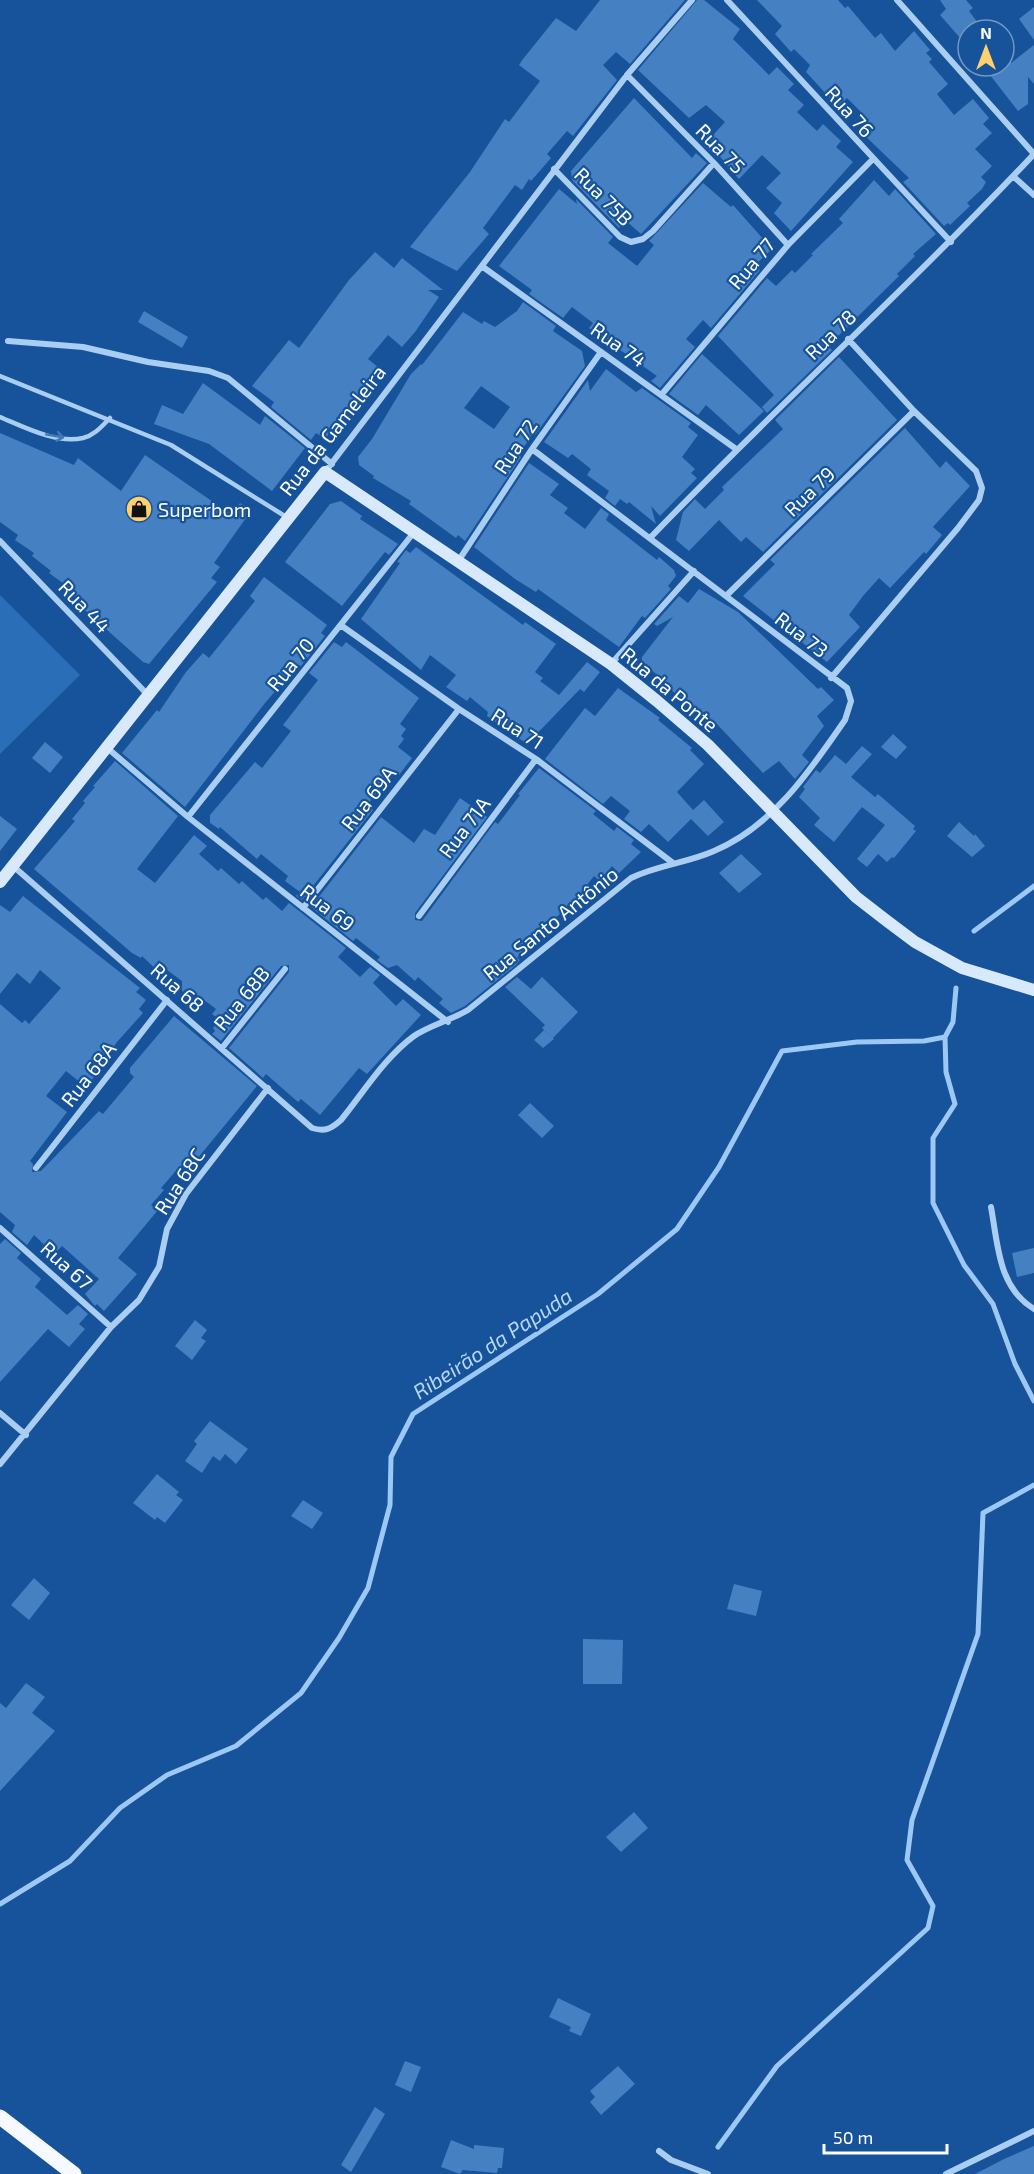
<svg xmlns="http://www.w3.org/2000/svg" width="1034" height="2174" font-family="'Exo 2',sans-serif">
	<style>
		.green { fill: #296eb7 }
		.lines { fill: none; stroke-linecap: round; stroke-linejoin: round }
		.stream { stroke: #9dc8f5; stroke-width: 5 }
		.building { fill: #4480c2; fill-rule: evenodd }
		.lane { stroke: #aacdf2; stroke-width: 4.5 }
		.street { stroke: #aacdf2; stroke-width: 6 }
		.secondary { stroke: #d9e9fc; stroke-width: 12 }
		.primary { stroke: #f6f9ff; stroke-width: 15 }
		.oneway { stroke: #4278b4 }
		.labels { text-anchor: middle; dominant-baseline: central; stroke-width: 4.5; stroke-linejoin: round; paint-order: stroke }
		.street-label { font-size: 20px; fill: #fff; stroke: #16539a }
		.poi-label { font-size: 20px; fill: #fff; stroke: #16539a; text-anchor: start }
		.water-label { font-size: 21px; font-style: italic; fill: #b7d7f9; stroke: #16539a }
	</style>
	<rect width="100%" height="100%" fill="#16539a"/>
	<path class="green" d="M0,595L80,675L0,754Z"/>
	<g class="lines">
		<path class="stream" d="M974,931L1034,886
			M956,988L953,1022L945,1037L946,1072L955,1104L933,1138V1203L964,1265L993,1304L1015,1364L1034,1401
			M0,1904L70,1861L120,1808L167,1775L236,1746L301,1693L339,1638L368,1588L390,1505L391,1457L413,1414L598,1294L677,1229L719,1167L782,1051L857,1042L924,1041L945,1037
			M718,2147L777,2066L928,1928L933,1906L907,1860L912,1820L978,1634L983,1513L1034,1485"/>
	</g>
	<path class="building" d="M600,0H685L630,64L616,52L603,65L617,80L573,136L567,131L547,154L551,158L531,181L529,179L522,190L515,185L483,228L489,234L457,271L410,247L470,172L505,119L509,122L540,81L519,65L523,59L556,18L576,31Z
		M697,0H704L740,29L733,39L769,75L777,67L794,84L788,90L804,105L797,112L817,131L823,124L841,141L836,147L853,162L791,231L774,213L782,203L766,188L781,173L762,155L739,179L717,153L715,156L704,145L725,122L706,105L689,118L638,70Z
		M757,0H838L845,8L848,6L875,38L881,33L895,51L914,31L930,50L926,53L932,59L929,62L948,84L937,94L954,115L973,99L989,118L983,124L992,133L975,149L992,166L981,177L986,182L982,189L967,203L970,206L950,225L948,223L944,226L903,182L909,178L861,132L869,120L847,98L838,107L806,72L810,65L794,49L791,52L775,34L782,26Z
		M940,0H966L973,8L969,11L983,30H968V47L940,15L946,9Z
		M1034,7V40L1019,19Z
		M1034,45V84L1028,77V104L1018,111L983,66H1004V54L1011,63Z
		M634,98L692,158L696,153L707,163L641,234L625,220L619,228L572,180L571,171Z
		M874,180L889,196L895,189L936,234L913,254L915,256L897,274L899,276L838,336L829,347L832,350L767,413L762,407L774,395L718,336L767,278L776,286L792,270L795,273L813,255L811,254L843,223L839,219Z
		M703,183L731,207L733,205L772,249L755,265L760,270L711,328L703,320L686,339L695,347L660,388L651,381L657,376L589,328L593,323L572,307L563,318L529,294L532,290L499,266L559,189L577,204L576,199L613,237L608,243L637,266L654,245L649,241Z
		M375,252L394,268L402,258L443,290H428L439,297L415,332L402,347L388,335L368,359L379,368L354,400L356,401L325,439L316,433L311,440L271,407L274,402L252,386L289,340L299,348L349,280Z
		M523,302L556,326L553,331L582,351L585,366L535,435L533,434L518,455L521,457L465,541L458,535L456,538L409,504L411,501L373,478L374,476L359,465L358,457L372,439L411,374L421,364L422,365L463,312L482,324L484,321L495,327L517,311ZM481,386L510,407L494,429L464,408Z
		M144,311L188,337L182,348L138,322Z
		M702,354L764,411L739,435L706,405L698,415L669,394Z
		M839,357L897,420L763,552L746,537L741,542L719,520L689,551L676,540L683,512L695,499L705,509L724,490L722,487L783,429L775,420Z
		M606,369L636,392L642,388L691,423L688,427L698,435L682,457L695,469L691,473L697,478L660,516L651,506L656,524L629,502L627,504L620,499L615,506L605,498L609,491L587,475L591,469L572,454L568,458L544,442L588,380L590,391Z
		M203,383L260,425L265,416L305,448L272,491L209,444L154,424L162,405L183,414Z
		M905,428L940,468L946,461L970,486L933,527L942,535L926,554L924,552L890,588L879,578L863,596L849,615L860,627L827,662L743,596L775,564L770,560Z
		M0,433L74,465L78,458L121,491L145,455L232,515L240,503L251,511L214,563L220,567L211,578L217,582L149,664L143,662L79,605L81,601L73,595L75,592L49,573L51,571L32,556L34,553L15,540L18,535L0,522Z
		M529,463L559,484L550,495L568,508L564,513L585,529L601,508L609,514L606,520L657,560L659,557L674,570L676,576L668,586L671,589L645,618L642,616L619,647L538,589L536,592L515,579L474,547Z
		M341,501L362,516L360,519L398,544L389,555L385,552L342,606L285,562L330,504Z
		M416,547L523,625L525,622L556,644L535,672L543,678L540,681L559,695L587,662L600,672L584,692L580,689L527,744L487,716L488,712L470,697L467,701L446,687L456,675L430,655L421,670L361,619L400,563L397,562L406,550L410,553Z
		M264,577L327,625L321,633L325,636L301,666L299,665L290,674L265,703L185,807L122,753L157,710L159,712L186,672L203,653L209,658L255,601L250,596Z
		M699,589L738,612L818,689L821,687L834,700L817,716L824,726L802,755L809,762L795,779L779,761L763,773L714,721L712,723L660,681L662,679L642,662V657L673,617L657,626L654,624L679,596L688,603Z
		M334,642L342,647L346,642L419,698L400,724L406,729L401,736L404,739L398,747L412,758L399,775L394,770L368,804L373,810L302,900L296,896L300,892L285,881L288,876L261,854L257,859L220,827L219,829L210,823V815L255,762L262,768L291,731L283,725L318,680L309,673Z
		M618,688L660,718L658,720L692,748L690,750L704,764L677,792L693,810L704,800L724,822L708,836L691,819L668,842L649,824L641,832L624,819L630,811L611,796L603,804L545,759L585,708L595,716Z
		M893,734L907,747L896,759L881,747Z
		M45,742L63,757L50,773L32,758Z
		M862,746L872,754L851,777L875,797L878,794L915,826L913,829L916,831L894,858L892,857L887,862L878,854L867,867L857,859L885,825L862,807L834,842L814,825L820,818L799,797L805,789L803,787L816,770L820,773L835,755L846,764Z
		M115,761L178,816L137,869L155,883L194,835L207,846L199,854L218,871L221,868L239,884L242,881L263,900L266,897L282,911L289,903L346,948L338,957L360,977L370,967L380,975L373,983L396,1006L403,999L421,1015L367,1074L359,1068L320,1115L301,1099L298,1102L266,1074L263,1078L229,1048L289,972V965L281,966L221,1041L212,1034L215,1031L213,1028L220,1020L212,1014L216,1009L195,993L191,997L182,991V981L167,970L162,975L142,956L141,958L132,953L34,869L75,821L72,819L85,803L83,801L95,787L93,786Z
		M539,768L596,811L593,814L614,831L617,827L634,840L631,844L641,852L619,873L612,866L600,881L594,876L572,904L570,903L551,923L548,920L517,958L520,960L516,965L465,1006L451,1013L439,1003L443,999L418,977L415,981L397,965L388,968L377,960L380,957L356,938L353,941L311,907L381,817L414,843L424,829L435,835L460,798L487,817L415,913V920L422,921L495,822L498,824L520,795L518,794Z
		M0,816L17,829L0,851Z
		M959,822L974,836L975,834L985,846L972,857L947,836Z
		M741,854L762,874L739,893L719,873Z
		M23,896L140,988L136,992L146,1000L139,1009L143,1013L117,1042L109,1054L111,1056L86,1087L66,1071L46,1096L67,1112L30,1161L33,1164L32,1172L41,1171L99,1111L103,1114L134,1077L130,1073V1068L174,1016L257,1086L188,1170L180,1166L161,1188L164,1190L151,1205L158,1210L118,1258L137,1274L104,1311L97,1304L95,1306L85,1294L99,1279L62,1246L54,1254L34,1235L27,1245L12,1232L15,1225L0,1212V1004L22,1023L25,1020L29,1024L61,988L40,970L30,984L17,973L0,994V905L10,912Z
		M517,977L531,989L542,977L578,1012L553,1038L542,1028L545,1025L505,987Z
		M544,1030L554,1039L543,1048L534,1040Z
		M530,1103L554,1126L542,1138L518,1115Z
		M5,1239L21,1253L17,1258L41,1279L35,1287L67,1315L78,1305L88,1314L79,1324L85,1329L69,1347L48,1329L0,1382V1244Z
		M1034,1248V1273L1017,1277L1012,1253Z
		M195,1320L207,1330L201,1338L206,1341L192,1360L175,1346Z
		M210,1421L248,1449L236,1464L225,1454L220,1461L213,1456L202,1473L185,1461L197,1444L194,1441Z
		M157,1474L179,1492L176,1495L183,1500L165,1523L157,1517L155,1520L133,1503Z
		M303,1500L323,1513L312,1529L291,1516Z
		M34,1578L50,1593L29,1620L11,1605Z
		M734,1584L762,1591L756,1616L727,1609Z
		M583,1639L623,1640L622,1684H583Z
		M26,1683L45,1697L32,1713L55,1731L0,1791V1703L6,1708Z
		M634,1812L648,1828L621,1852L606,1837Z
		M558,1998L591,2014L581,2036L569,2031L571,2027L549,2017Z
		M405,2061L421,2067L411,2092L395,2085Z
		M618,2066L635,2084L601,2115L590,2102L595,2097L590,2091Z
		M375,2107L385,2114L351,2172L341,2165Z
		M451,2140L474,2149V2145L504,2148L502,2168H498L497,2173L463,2170L460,2174L441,2167Z
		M1034,2146V2174H975L1004,2159Z"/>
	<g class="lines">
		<path class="lane" d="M0,376L171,445L288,518
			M0,417C24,427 56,444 83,438C95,435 102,426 110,418"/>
		<path class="street" d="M727,0L951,242
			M897,0L1034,154
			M627,75L714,163L788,245
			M554,169L620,237L631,242L643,239L653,231L714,163
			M1013,176L1034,195
			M483,267L736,449
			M8,341L83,347L148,362L209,371L228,378L332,464
			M662,394L788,245L872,160
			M325,472L627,75L692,0
			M650,538C776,407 910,286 1034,154
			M0,541L147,694
			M459,560L532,449L601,352
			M727,595L914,411
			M342,626L459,709L536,759L673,863
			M611,664L694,571
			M831,678L958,528L979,500L982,488L976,471L914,411L848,339
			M105,746L188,817L448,1022
			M188,817L415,531
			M13,866L312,1128C325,1132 331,1129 341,1120C363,1093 385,1057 414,1036C428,1026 451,1020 468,1010L631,878C658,865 687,863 714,851C772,827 810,771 845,720L851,701L847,688L532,449
			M303,908L459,709
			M419,916L536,759
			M222,1048L285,969
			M36,1168L167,1000
			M991,1207C998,1245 998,1287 1034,1309
			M0,1228L111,1327
			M0,1413L26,1435
			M0,1464L111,1327L139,1300L159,1267L167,1229L186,1194L268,1088
			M659,2151L671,2160L708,2174
			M946,2174L1034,2131"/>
		<path class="secondary" d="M0,882L325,472L611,664L657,701L708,745L856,897L887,921L915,942L962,968L1034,990"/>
		<path class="primary" d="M0,2117L74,2174"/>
	</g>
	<defs><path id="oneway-shaft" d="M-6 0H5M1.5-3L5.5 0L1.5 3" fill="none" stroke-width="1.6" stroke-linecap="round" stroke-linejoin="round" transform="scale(1.5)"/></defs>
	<use class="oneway" href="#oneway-shaft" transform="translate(55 436) rotate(10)"/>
	<defs>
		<symbol id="shop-disc" viewBox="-11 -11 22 22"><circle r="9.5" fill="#ffd06c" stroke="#16539a"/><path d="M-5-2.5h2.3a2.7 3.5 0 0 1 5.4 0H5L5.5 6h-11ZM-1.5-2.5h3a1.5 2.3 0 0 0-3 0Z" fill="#111"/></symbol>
	</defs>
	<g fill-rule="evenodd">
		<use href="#shop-disc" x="124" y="494" width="30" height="30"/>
	</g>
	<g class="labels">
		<g class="street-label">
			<text transform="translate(850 111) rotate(48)">Rua 76</text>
			<text transform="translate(721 148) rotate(46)">Rua 75</text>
			<text transform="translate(604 196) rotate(45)">Rua 75B</text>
			<text transform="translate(751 263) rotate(-50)">Rua 77</text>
			<text transform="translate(830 334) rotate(-44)">Rua 78</text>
			<text transform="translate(619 344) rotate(35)">Rua 74</text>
			<text transform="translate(332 430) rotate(-52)">Rua da Gameleira</text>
			<text transform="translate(515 446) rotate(-56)">Rua 72</text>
			<text transform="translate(809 491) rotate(-44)">Rua 79</text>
			<text transform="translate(85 606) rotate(46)">Rua 44</text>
			<text transform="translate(802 634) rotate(38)">Rua 73</text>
			<text transform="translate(290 664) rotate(-51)">Rua 70</text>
			<text transform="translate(670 689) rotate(40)">Rua da Ponte</text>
			<text transform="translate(518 728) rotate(33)">Rua 71</text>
			<text transform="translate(368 798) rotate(-52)">Rua 69A</text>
			<text transform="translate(464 827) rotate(-53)">Rua 71A</text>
			<text transform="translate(328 907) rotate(38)">Rua 69</text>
			<text transform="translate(550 923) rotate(-39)">Rua Santo Antônio</text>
			<text transform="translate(178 987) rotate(41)">Rua 68</text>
			<text transform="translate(241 998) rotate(-51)">Rua 68B</text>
			<text transform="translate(88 1074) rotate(-52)">Rua 68A</text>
			<text transform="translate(179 1181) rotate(-57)">Rua 68C</text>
			<text transform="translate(67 1265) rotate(42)">Rua 67</text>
		</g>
		<g class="poi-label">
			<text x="158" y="509">Superbom</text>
		</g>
		<g class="water-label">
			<text transform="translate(492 1343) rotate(-33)">Ribeirão da Papuda</text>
		</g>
	</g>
	<g transform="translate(986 48)"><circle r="28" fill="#16539a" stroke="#7398c2" stroke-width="1.5"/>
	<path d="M0-4.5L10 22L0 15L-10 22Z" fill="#ffd06c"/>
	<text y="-9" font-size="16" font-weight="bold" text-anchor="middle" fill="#ffffff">N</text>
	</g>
	<path d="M824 2144v9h123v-9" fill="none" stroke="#ffffff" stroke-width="3"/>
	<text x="833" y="2144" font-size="18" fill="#ffffff" stroke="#16539a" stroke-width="4.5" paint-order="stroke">50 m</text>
</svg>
